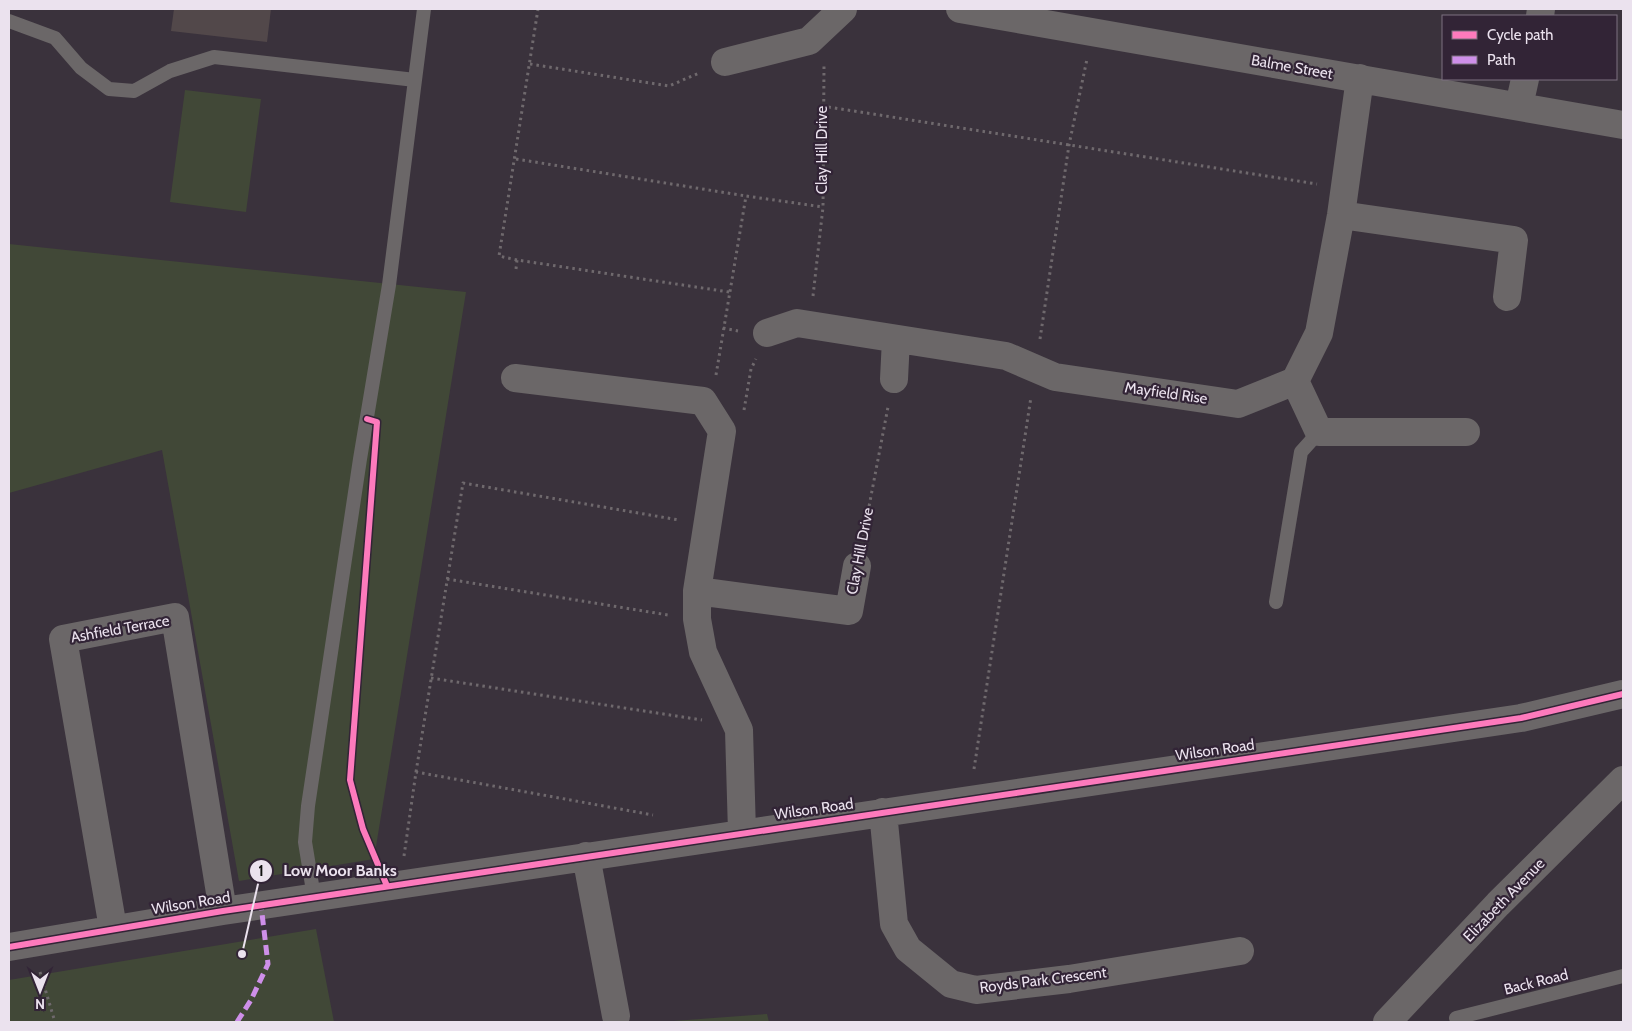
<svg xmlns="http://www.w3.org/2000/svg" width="1632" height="1031" font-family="Cabin,sans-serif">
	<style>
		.green { fill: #414837 }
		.building { fill: #52484a }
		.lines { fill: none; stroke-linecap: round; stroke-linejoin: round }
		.path { stroke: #6f696d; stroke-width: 3; stroke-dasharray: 2.5 4; stroke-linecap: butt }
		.service { stroke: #6b6768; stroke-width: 14 }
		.minor { stroke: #6b6768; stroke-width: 28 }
		.quiet { stroke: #ce8fe9; stroke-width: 5; stroke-dasharray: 10 5; stroke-linecap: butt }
		.cycleway-casing { stroke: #322436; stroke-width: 9 }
		.cycleway { stroke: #fd7abc; stroke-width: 6 }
		.labels { text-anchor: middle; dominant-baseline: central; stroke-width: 4.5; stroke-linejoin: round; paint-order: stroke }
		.street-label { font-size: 15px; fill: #ebe2ee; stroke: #322436 }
		.leader { fill: none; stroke: #ebe2ee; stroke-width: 2 }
		.callout-dot { fill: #ebe2ee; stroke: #322436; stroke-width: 2 }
		.mark-label { font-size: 15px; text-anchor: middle; font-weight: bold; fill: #111 }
		.callout-label { font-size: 16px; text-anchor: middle; font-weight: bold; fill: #ebe2ee; stroke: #322436; stroke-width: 4.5; stroke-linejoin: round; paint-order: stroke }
	</style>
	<rect width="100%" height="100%" fill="#3a323c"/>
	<path class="green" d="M185,90L261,99L246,212L170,202Z
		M9,244L466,292L374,859L239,881L162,450L9,493Z
		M316,929L334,1022H9V980Z
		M767,1014L769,1022H659H660Z"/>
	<path class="building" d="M174,9H271L267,42L171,31Z"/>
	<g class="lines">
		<path class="path" d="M530,64L669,86L699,73
			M822,106L1317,184
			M516,159L746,196
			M517,260L499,256L538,9
			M516,269L517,260L729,292
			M813,296L823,207L824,66
			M723,328L738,331
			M1040,339L1069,145L1087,59
			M716,375L746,196L823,207
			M744,410L751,369L756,359
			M863,538L888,407
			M447,579L668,615
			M431,678L702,720
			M974,769L1031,397
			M416,772L463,483L679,520
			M404,856L416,772L653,815
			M40,972L55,1022"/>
		<path class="service" d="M9,21L55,38L81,68L109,89L134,91L170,71L214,57L415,80
			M1276,602L1301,452L1319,432
			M314,897L305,842L308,806L360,459L389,285L424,9
			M1456,1018L1623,976"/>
		<path class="minor" d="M960,9L1623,125
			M1540,16L1541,9
			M725,62L809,41L843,9
			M1519,106L1525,79
			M1341,215L1514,240L1507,297
			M767,333L797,323L1006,356L1055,377L1238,404L1295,381L1319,333L1341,215L1360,78
			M515,378L703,401L722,431L697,591V619L703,652L739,730L742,832
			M894,379L896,339
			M1295,381L1319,432H1466
			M697,591L849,611L857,566
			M883,812L894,924L908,949L951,984L976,990L1069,979L1240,951
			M586,856L616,1016
			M113,928L63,639L175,617L223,911
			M9,947L223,911L1521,718L1623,694
			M1387,1022L1498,904L1623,780"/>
		<path class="quiet" d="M237,1022L251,1000L268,964L261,905"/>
		<defs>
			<path id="cycleway" d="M367,419L377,422L350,780L363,829L387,886
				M9,947L223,911L1521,718L1623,694"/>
		</defs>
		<use href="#cycleway" class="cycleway-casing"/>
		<use href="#cycleway" class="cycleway"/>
	</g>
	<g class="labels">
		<g class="street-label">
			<text transform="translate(1292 67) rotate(10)">Balme Street</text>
			<text transform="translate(822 150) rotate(-90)">Clay Hill Drive</text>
			<text transform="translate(1166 393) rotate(8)">Mayfield Rise</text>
			<text transform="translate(860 551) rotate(-79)">Clay Hill Drive</text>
			<text transform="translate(120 629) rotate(-10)">Ashfield Terrace</text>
			<text transform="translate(1215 750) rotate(-8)">Wilson Road</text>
			<text transform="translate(814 809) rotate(-8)">Wilson Road</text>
			<text transform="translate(1504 900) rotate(-46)">Elizabeth Avenue</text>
			<text transform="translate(191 903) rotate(-9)">Wilson Road</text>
			<text transform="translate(1043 980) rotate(-7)">Royds Park Crescent</text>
			<text transform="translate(1536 982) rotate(-14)">Back Road</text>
		</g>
	</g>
	<path class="leader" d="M242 954L261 871"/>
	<g class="callout-dot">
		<circle cx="242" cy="954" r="5"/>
		<circle cx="261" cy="871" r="12"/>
	</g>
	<g class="mark-label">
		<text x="261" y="876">1</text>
	</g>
	<g class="callout-label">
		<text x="340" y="876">Low Moor Banks</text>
	</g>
	<rect width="1632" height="1031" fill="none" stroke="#ebe2ee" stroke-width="20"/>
	<rect x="1442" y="15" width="175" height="65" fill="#322436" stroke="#7c7080"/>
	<rect x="1452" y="31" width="25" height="8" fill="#fd7abc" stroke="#7c7080"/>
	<text x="1487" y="40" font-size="15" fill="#ebe2ee">Cycle path</text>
	<rect x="1452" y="56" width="25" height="8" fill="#ce8fe9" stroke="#7c7080"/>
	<text x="1487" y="65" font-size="15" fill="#ebe2ee">Path</text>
	<g transform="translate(40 991) rotate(180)" stroke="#322436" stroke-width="4" paint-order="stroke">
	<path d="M0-4L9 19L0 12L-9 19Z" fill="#ebe2ee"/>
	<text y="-8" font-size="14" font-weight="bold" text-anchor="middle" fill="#ebe2ee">N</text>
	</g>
</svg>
